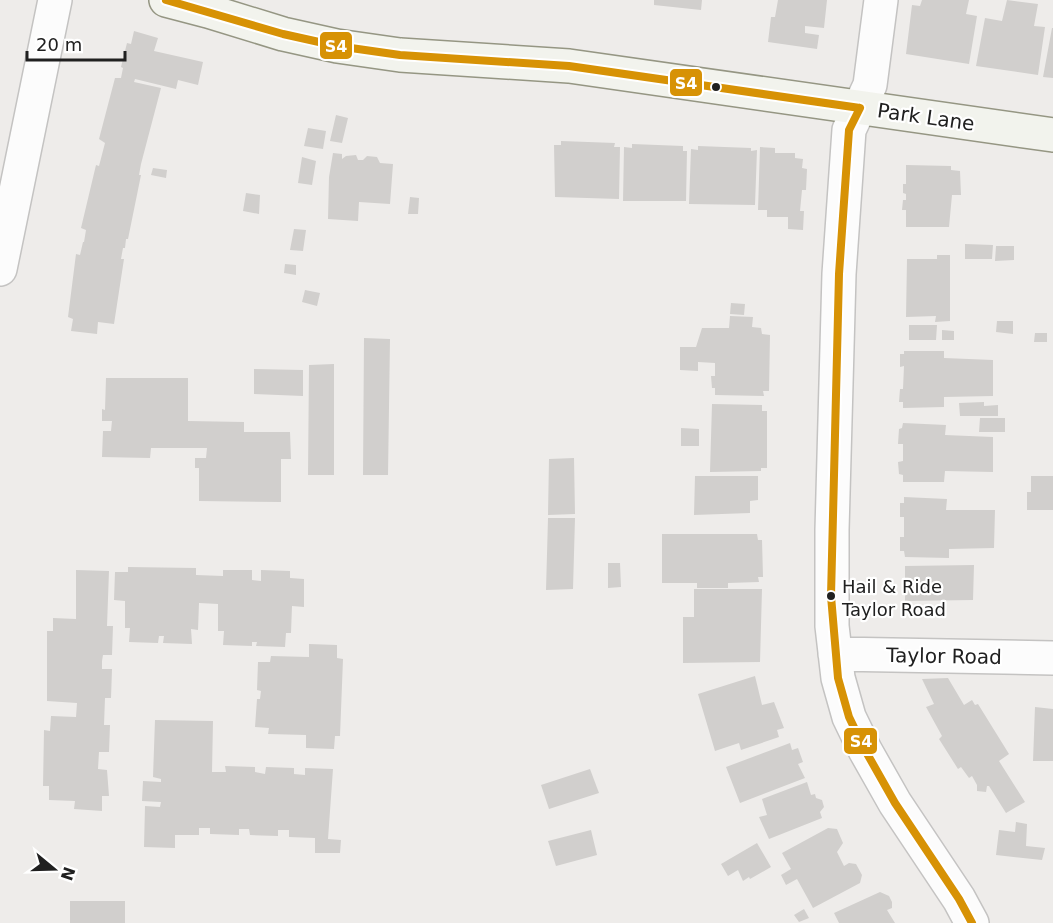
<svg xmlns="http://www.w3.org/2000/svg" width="1053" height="923" font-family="'DejaVu Sans',sans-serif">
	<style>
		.building { fill: #d1cfcd }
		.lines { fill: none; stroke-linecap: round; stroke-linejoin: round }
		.street-casing { stroke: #c4c3c2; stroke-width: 36 }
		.secondary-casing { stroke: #959683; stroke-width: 36 }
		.street { stroke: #fcfcfc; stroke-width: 33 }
		.secondary { stroke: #f2f3ed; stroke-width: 33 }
		.bus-1-casing { stroke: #fff; stroke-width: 12 }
		.bus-1 { stroke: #d79205; stroke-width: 8 }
		.bus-dot { fill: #202020; stroke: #fff; stroke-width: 2 }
		.labels { text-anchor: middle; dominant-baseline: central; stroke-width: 4.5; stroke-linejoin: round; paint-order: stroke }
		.bus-label { font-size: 18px; fill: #202020; stroke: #fff; text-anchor: start }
		.street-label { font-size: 20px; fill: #202020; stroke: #fff }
		.line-badge { stroke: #fff; stroke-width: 2 }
		.badge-label { font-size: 16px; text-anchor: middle; font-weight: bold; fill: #fff }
	</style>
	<rect width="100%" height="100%" fill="#eeecea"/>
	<path class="building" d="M654,0H702L701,10L654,5Z
		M778,0H827L824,28L805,26V33L819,35L817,49L768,42L771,17H775Z
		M922,0H969L966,14L977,16L969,64L906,54L912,5L920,6Z
		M1007,0L1038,4L1034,26L1045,27L1038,75L976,66L985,18L1002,21Z
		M1052,28H1053V78L1043,77Z
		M134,31L158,38L154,51L203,62L198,85L178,80L176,89L135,79L134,82L161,88L141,164L139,175H141L128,239H126L125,248H123L121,259H124L114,324L98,322L97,334L71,331L73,319L68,317L76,254L80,255L83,242H84L86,230L81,228L96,165L99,166L105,143L99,139L115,78H121L123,68L121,67L127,43L131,44Z
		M336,115L348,118L342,143L330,141Z
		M308,128L326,131L323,149L304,146Z
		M561,141L615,143L614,147H620L619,199L555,197L554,145H561Z
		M632,144L683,146V151H687L686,201H623L624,147L632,148Z
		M698,146L751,148V151L757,150L755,205L689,204L691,149L698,150Z
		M760,147L775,148V153H795V158L803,159L802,168L807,169L806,190H802L800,211H804L803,230L788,229V217H767V210H758Z
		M333,153L342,154V159L346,156L356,155L358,160H363L367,156L377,157L380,163L393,164L390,204L359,202L358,221L328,219L329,177Z
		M302,157L316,161L312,185L298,183Z
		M906,165L951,166V170L960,171L961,195H952L949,227H906V210H902L903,200H906V194L903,193V184H906Z
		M153,168L167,170L166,178L151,175Z
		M246,193L260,195L259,214L243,211Z
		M410,197L419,198L418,214H408Z
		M294,229L306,230L303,251L290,250Z
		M965,244L993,245L992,259H965Z
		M996,246H1014V260L995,261Z
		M937,255H950V321L935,322L936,316L906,317L907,259H937Z
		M285,264L296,265V275L284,273Z
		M305,290L320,293L317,306L302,302Z
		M731,303L745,304L744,315L730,314Z
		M730,316L753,317L752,327L761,328L762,334L770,335L769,391H763L764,396L715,395V388H712L711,376H715V363L698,362V371L680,370V347H696L702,328H729Z
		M997,321H1013V334L996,332Z
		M909,325H937L936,340H909Z
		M942,330L954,331V340H942Z
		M1035,333H1047V342H1034Z
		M364,338L390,339L388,475H363Z
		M904,351H944V358L993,360V396L944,397V407L903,408V402H899L900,389H903L904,366L900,367V354H904Z
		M334,364V475H308L309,365Z
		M254,369L303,370V396L254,394Z
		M106,378H188V421L244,422V432H290L291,459H281V502L199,501V468H195V458H206L207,448H151L150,458L102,457L103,431H111L112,421H102V409L105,410Z
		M984,402V406L998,405V416H960L959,403Z
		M712,404L762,405V411H767V468H761V471L710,472Z
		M980,418H1005V432H979Z
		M903,423L946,425L945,435L993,437V472L945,471L944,482H903V475L899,474L898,462L903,461V444H898L899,429L902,428Z
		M681,428L699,429V446H681Z
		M574,458L575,514L548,515L549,459Z
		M695,476H758V500L750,501V513L694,515Z
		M1031,476H1053V510H1027V492H1031Z
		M904,497L947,499L946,510H995L994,548L949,549V558L905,557L904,551H900V537H904V517H900V503H904Z
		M548,518H575L573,589L546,590Z
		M662,534H757L758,540H762L763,577H758L759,582L728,583V588H697V583H662Z
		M608,563H620L621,587L608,588Z
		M974,565L973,600L905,601V566Z
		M128,567L196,568V575L223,576V570H252V580L261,581V570L290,571V578L304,579V607L292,606L291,633H286L285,647L256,646L257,642H252V646L223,645L224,631H218V604L199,603L198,630L191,629L192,644L163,643L164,636H159L158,643L129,642L130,628H125V601L114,600L115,572H128Z
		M76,570L109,571L107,626H113L112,655H103L102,661V669H112L111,698H105L104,725H110L109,752H99L98,769L107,770L109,796H102V811L74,809L75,801L49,800V786H43L44,730L50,731L51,716L76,717L77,703L47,701V631H53V618L76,619Z
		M694,589H762L760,662L683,663V617H694Z
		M309,644L337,645V658L343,659L340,736H335L334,749L306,748V735L268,734L269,728L255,727L257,699H260L261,691L257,690L258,662H270L271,656L309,657Z
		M755,676L762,705L774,702L784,728L777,730L779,737L741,750L739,743L715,751L698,694Z
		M948,678L964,705L972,700L975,705L978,704L1009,754L999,761L1025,802L1006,813L989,786H987L986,792L977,791V785L972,776L969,778L961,767L958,769L939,739L942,736L926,707L934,704L922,679Z
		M1035,707L1053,709V761H1033Z
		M155,720L213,721L212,772H226L225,766L255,767V772L265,774L266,767L294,768V774L305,775V768L333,769L328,839L341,840L340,853H315V838L289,837V830H278V836L250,835L249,829H239V835L210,834V828H199V835H175V848L144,847L145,806L160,807L161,802L142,801L143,781L161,782V779L153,777Z
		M790,743L792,750L798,748L803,762L798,764L805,778L740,803L726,767Z
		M590,769L599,793L549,809L541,785Z
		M807,782L811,795L815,794L816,798L822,800L824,807L820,812L822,818L769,839L759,817L767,815L762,799Z
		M1016,822L1027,824L1026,846L1045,848L1042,860L996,855L999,830L1015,832Z
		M828,828L837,829L843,843L837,852L844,866L849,863L856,864L862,875L860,883L813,908L797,879L786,885L781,875L791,869L782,853Z
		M591,830L597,855L556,866L548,841Z
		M757,843L771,867L750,879L749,877L743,881L738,870L728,876L721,864Z
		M880,892L889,896L892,902V908L887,910L895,923H839L834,913Z
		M70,901H125V923H70Z
		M804,909L809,918L799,922L794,915Z"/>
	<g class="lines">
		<defs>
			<path id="street" d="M881,0L870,85L849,130L839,274L832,530V626L838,678L849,717L865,750L895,803L959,899L972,923
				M0,269L55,0
				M835,654L1053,658"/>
			<path id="secondary" d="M166,0L208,11L283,34L337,46L400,55L569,66L1053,135"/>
		</defs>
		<use href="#street" class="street-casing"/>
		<use href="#secondary" class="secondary-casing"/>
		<use href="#street" class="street"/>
		<use href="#secondary" class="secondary"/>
		<defs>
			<path id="bus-1" d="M166,0L283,34L337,46L400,55L569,66L860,108
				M860,108L849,130L839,274L831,596L838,678L849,717L865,750L895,803L959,899L972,923"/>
		</defs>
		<use href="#bus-1" class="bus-1-casing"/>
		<use href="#bus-1" class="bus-1"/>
	</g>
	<g class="bus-dot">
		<circle cx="716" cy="87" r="5"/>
		<circle cx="831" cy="596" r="5"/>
	</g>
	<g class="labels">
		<g class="bus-label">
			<text x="842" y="586">Hail &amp; Ride<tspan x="842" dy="23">Taylor Road</tspan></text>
		</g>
		<g class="street-label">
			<text transform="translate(926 117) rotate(8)">Park Lane</text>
			<text transform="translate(944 656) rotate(1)">Taylor Road</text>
		</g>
	</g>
	<g class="line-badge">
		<rect x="319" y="31" width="34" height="29" rx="6" fill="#d79205"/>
		<rect x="669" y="68" width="34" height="29" rx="6" fill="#d79205"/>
		<rect x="843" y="727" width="35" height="28" rx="6" fill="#d79205"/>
	</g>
	<g class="badge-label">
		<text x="336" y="52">S4</text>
		<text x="686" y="89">S4</text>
		<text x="861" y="747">S4</text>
	</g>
	<g transform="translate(54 869) rotate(109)" stroke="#ffffff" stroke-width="4.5" paint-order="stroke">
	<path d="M0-4.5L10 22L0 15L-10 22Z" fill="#202020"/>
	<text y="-9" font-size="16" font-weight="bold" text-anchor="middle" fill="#202020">N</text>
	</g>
	<path d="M27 51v9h98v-9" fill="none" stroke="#202020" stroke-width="3"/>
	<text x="36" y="51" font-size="18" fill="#202020" stroke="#ffffff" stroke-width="4.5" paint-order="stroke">20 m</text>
</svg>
